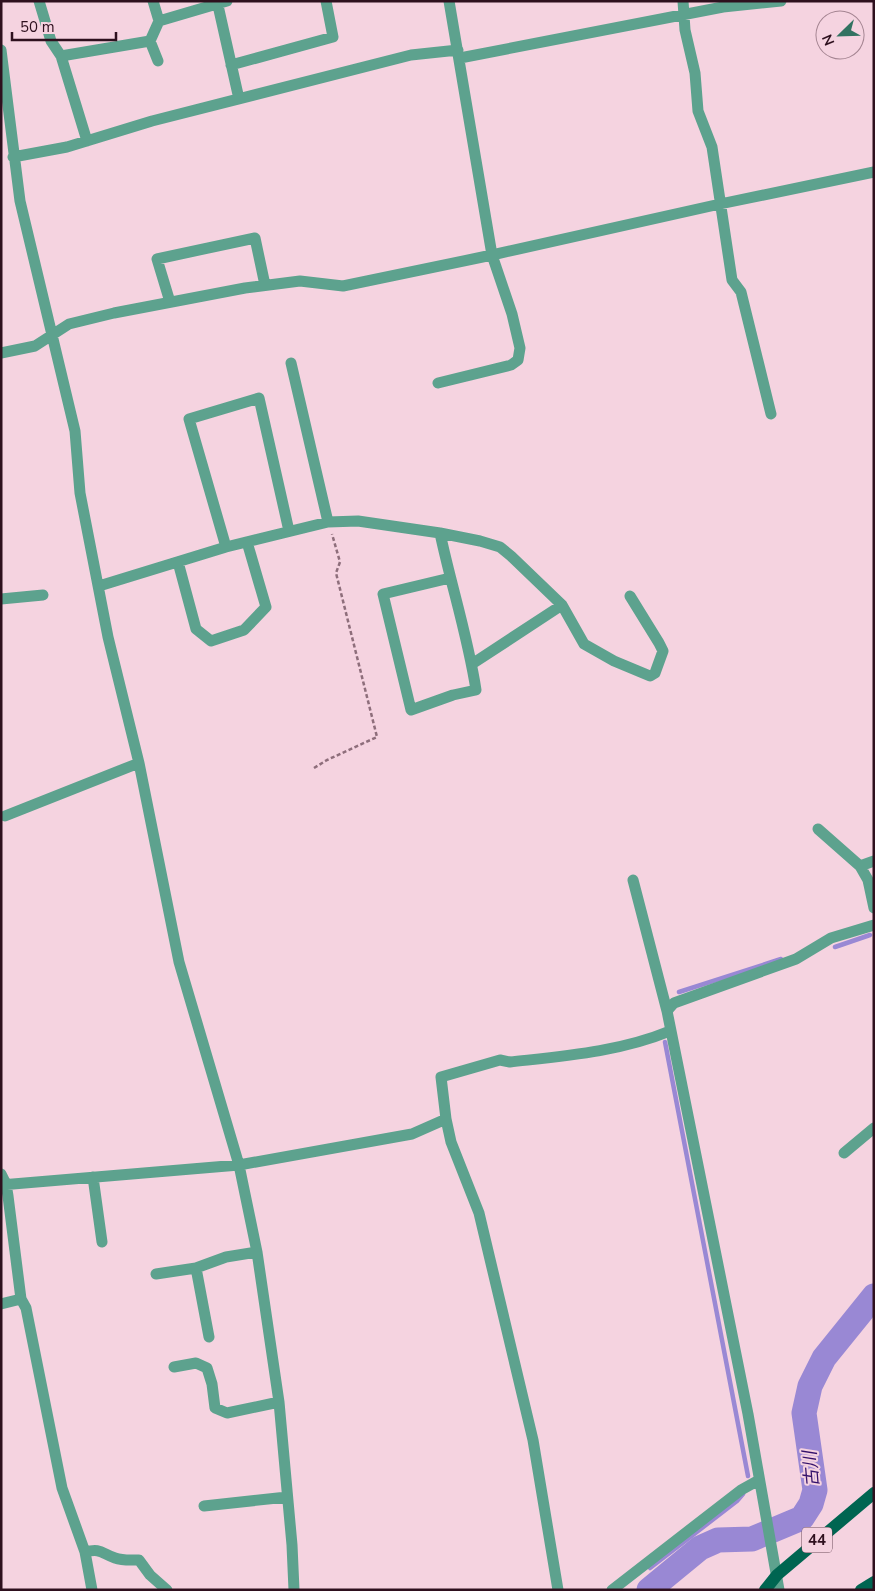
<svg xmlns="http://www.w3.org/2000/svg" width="875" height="1591" font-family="'Nunito Sans','Noto Sans JP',sans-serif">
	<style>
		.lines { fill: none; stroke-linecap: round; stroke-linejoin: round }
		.stream { stroke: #9988d4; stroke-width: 4.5 }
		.river { stroke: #9988d4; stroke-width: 25 }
		.path { stroke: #8e6e7b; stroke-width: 2.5; stroke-dasharray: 4 2.5; stroke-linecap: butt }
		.street { stroke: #5da28e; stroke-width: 11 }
		.primary { stroke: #006551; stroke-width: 12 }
		.labels { text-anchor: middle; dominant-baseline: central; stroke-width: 4; stroke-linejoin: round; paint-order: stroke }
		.shield { fill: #f5d3e0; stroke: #6a4a58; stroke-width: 1 }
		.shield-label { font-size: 15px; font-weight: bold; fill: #2e101e }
		.water-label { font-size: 18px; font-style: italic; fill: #34116b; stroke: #f5d3e0 }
	</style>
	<rect width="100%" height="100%" fill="#f5d3e0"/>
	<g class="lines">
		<path class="stream" d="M835,947L870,935
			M679,992L781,959
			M665,1042L748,1476
			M650,1568L737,1501L743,1494"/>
		<path class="river" d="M649,1590L700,1548L718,1540L752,1539L802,1518L811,1504L815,1490L804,1413L810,1386L824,1358L874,1296"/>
		<path class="path" d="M314,768L327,760L377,737L336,573L340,562L332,534"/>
		<path class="street" d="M39,1L51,41L61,56L87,141
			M153,1L159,21L150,41L158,61
			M217,1L239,99
			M683,1L685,30L695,73L698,111L712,147L732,280L741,292L771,414
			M159,21L227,1
			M1,50L20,201L75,431L80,493L108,637L139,763L179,962L239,1165L257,1252L279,1402L292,1545L294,1590
			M61,56L150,41
			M460,58L723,7L781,1
			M231,65L333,37L326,1
			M13,157L67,147L152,121L411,55L458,50
			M170,302L157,259L255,238L265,285
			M1,353L35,346L69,324L114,313L245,288L300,281L343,286L492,255L720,204L874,172
			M291,363L328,522
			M438,383L511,365L518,360L520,348L512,314L492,255L449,1
			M440,533C451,585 468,637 476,690L453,695L411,710L383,594L450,578
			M226,547L189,419L259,398L289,531
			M178,562L196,629L211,641L244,630L266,607L247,542
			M99,586L226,547L328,522L358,521L440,533L480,541L500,547L511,556L562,605L584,644L614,661L650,676L655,673L663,651L659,643L630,596
			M1,599L43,595
			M472,664L562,605
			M5,816L139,763
			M818,829L860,866L868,880L874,908
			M860,866L874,861
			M633,880L667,1011
			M844,1153L874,1128
			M1,1174L6,1184L8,1196L21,1299L26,1308L62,1488L85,1552L92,1590
			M93,1177L102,1242
			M1,1185L239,1165L412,1134L446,1119
			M196,1268L209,1337
			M156,1274L196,1268L226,1257L257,1252
			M1,1304L21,1299
			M174,1367L196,1363L207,1368L212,1384L215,1408L227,1413L279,1402
			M204,1506L287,1497
			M85,1552C101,1548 101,1553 115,1558C123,1561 131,1560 139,1560L150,1575L167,1590
			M558,1590L533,1440L479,1213L451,1142L446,1119L441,1077L500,1060L510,1062C564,1056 619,1052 670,1031
			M612,1590L741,1490L759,1480
			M779,1590L748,1414L667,1011L674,1003L796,959L831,938L874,925"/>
		<path class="primary" d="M765,1590L777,1575L874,1493
			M861,1590L874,1582"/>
	</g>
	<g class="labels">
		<rect class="shield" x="802" y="1527.5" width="30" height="25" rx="4"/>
		<g class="shield-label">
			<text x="817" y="1540">44</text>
		</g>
		<g class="water-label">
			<text transform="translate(811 1469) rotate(-95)">古川</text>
		</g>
	</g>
	<rect width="875" height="1591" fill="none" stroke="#2e101e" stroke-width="5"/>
	<g transform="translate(840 35) rotate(247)"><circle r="24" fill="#f5d3e0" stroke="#a58592"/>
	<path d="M0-4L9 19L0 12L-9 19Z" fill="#327261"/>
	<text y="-8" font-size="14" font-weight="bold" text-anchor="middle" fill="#2e101e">N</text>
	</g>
	<path d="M12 32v8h104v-8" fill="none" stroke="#2e101e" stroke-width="2.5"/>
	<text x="20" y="32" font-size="15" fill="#2e101e" stroke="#f5d3e0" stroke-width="4" paint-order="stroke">50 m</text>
</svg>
